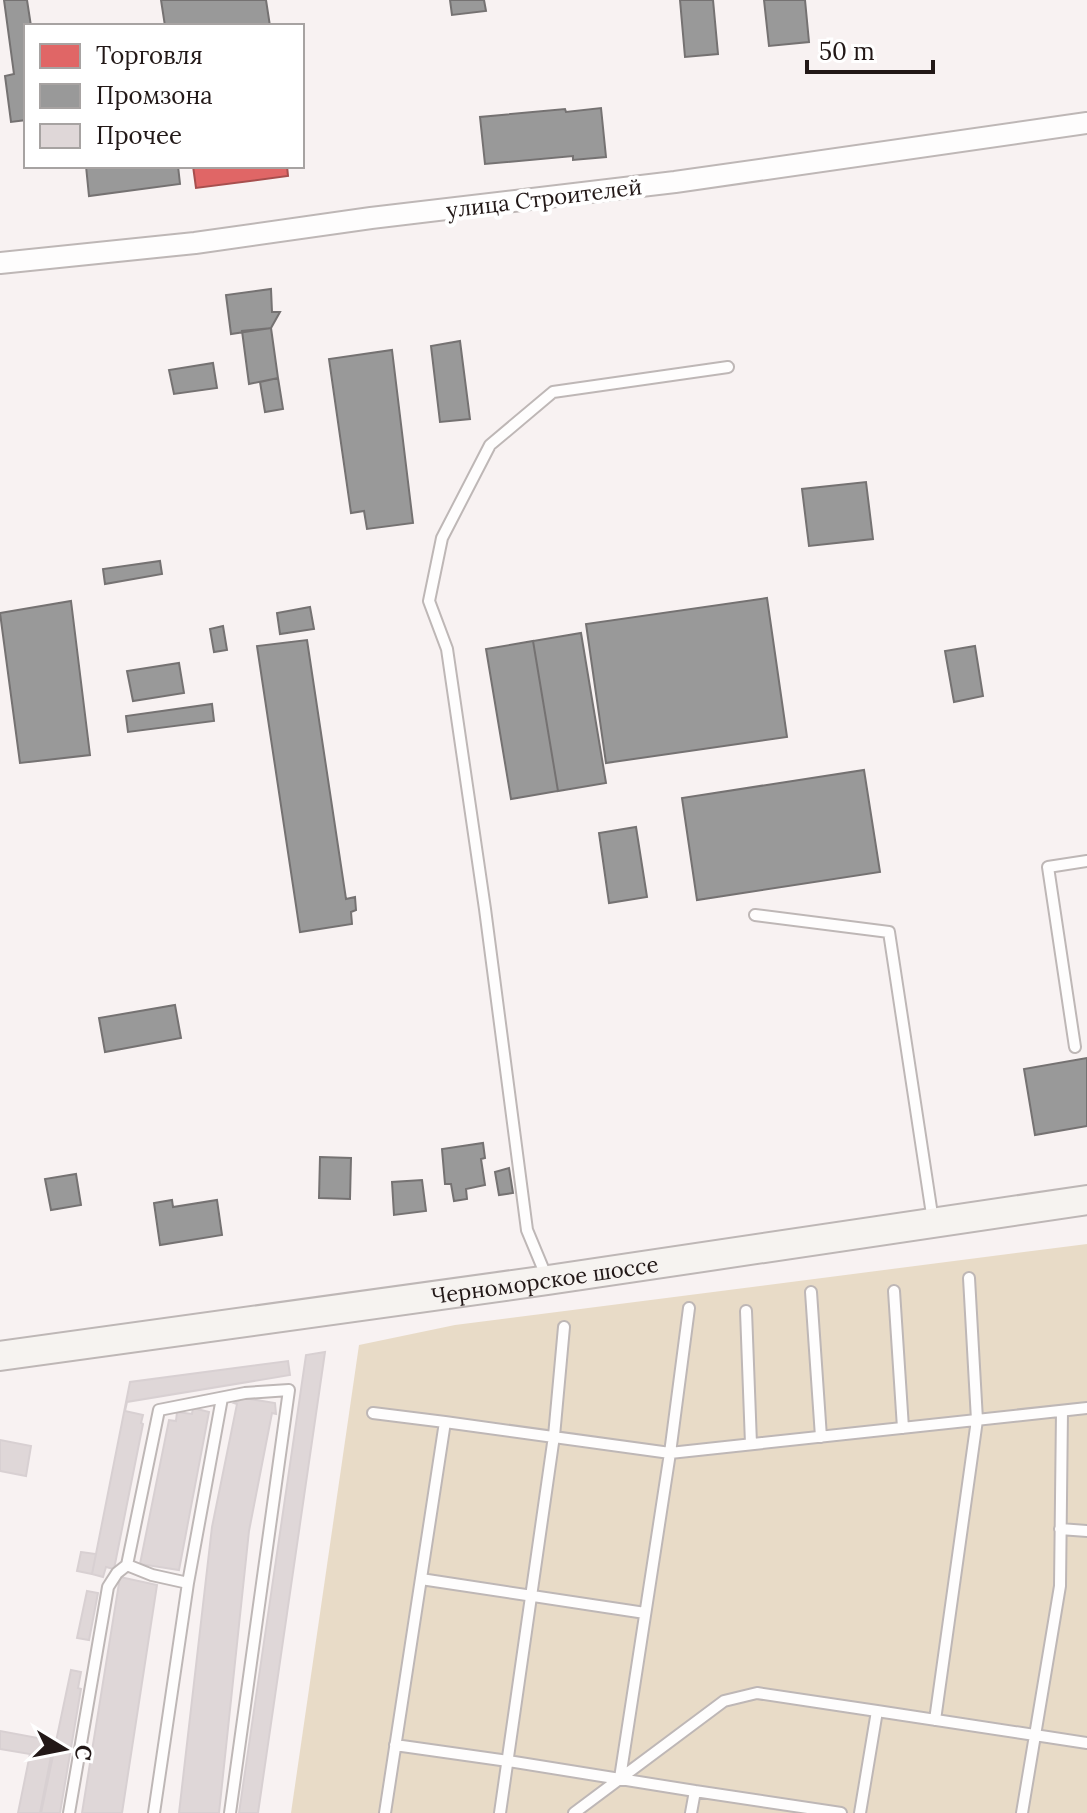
<svg xmlns="http://www.w3.org/2000/svg" width="1087" height="1813" font-family="Lora,serif">
	<style>
		.green { fill: #e8dbc7 }
		.shops { fill: #e06666; stroke: #a74f4e; stroke-width: 2 }
		.industry { fill: #999; stroke: #757272; stroke-width: 2 }
		.building { fill: #dfd7d8; stroke: #d8d0d2; stroke-width: 2 }
		.lines { fill: none; stroke-linecap: round; stroke-linejoin: round }
		.lane-casing { stroke: #beb7b6; stroke-width: 14 }
		.street-casing { stroke: #beb7b6; stroke-width: 24 }
		.secondary-casing { stroke: #beb7b6; stroke-width: 32 }
		.lane { stroke: #fefdfd; stroke-width: 10 }
		.street { stroke: #fefdfd; stroke-width: 20 }
		.secondary { stroke: #f6f3f0; stroke-width: 28 }
		.labels { text-anchor: middle; dominant-baseline: central; stroke-width: 8; stroke-linejoin: round; paint-order: stroke }
		.street-label { font-size: 22px; fill: #221817; stroke: #fff }
	</style>
	<rect width="100%" height="100%" fill="#f8f2f2"/>
	<path class="green" d="M1087,1244V1813H291L359,1345L455,1325Z"/>
	<path class="shops" d="M193,166H287L288,176L196,188Z"/>
	<path class="industry" d="M4,0H27L31,26H26V120L11,122L5,76L14,74Z
		M161,0H266L270,26H165Z
		M450,0H484L486,11L452,15Z
		M680,0H713L718,54L685,57Z
		M764,0H805L809,42L769,46Z
		M601,108L606,157L573,160V156L485,164L480,117L565,109L566,112Z
		M86,166H178L180,184L89,196Z
		M271,289L272,312H280L271,328L231,334L226,295Z
		M271,328L278,378L249,384L242,331Z
		M460,341L470,419L440,422L431,346Z
		M392,350L413,523L367,529L364,511L351,513L329,359Z
		M213,363L217,388L174,394L169,370Z
		M278,378L283,409L265,412L260,382Z
		M866,482L873,539L809,546L802,489Z
		M160,561L162,574L105,584L103,569Z
		M767,598L787,737L606,763L586,624Z
		M71,601L90,755L20,763L0,613Z
		M310,607L314,629L280,634L277,613Z
		M223,626L227,650L214,652L210,629Z
		M581,633L606,783L558,791L533,641Z
		M307,640L346,899L355,897L356,910L351,912L352,924L300,932L257,646Z
		M533,641L558,791L511,799L486,649Z
		M975,646L983,696L954,702L945,651Z
		M179,663L184,693L133,701L127,671Z
		M212,704L214,721L128,732L126,716Z
		M864,770L880,872L697,900L682,798Z
		M636,827L647,897L609,903L599,833Z
		M175,1005L181,1038L105,1052L99,1018Z
		M1087,1058V1126L1035,1135L1024,1069Z
		M483,1143L485,1158L481,1159L485,1185L466,1189L467,1199L454,1201L451,1184H445L442,1149Z
		M320,1157L351,1158L350,1199L319,1198Z
		M509,1168L513,1193L499,1195L495,1172Z
		M76,1174L81,1205L51,1210L45,1179Z
		M422,1180L426,1211L394,1215L392,1182Z
		M172,1200L173,1207L217,1200L222,1235L160,1245L154,1203Z"/>
	<path class="building" d="M325,1352L258,1813H239L306,1355Z
		M288,1361L290,1375L127,1402L125,1411L143,1415L141,1423L143,1424L114,1569L106,1567L103,1577L92,1574L130,1382Z
		M244,1398L275,1403L276,1414L272,1413L249,1531L219,1813H179L212,1527L237,1404L234,1403Z
		M193,1408L209,1412L179,1570L140,1564L169,1420L176,1421L177,1412L192,1414Z
		M0,1440L31,1446L26,1476L0,1471Z
		M81,1552L96,1554L92,1574L77,1571Z
		M120,1577L157,1585L122,1813H82Z
		M87,1591L98,1593L89,1640L77,1638Z
		M71,1670L81,1672L78,1688L81,1689L60,1813H41Z
		M0,1731L54,1741L40,1813H18L30,1754L0,1749Z"/>
	<g class="lines">
		<defs>
			<path id="lane" d="M755,915L889,932L933,1221
				M1075,1047L1048,867L1087,861
				M547,1278L527,1230L485,909L447,649L429,601L442,538L490,445L553,392L728,367
				M894,1291L903,1428
				M811,1292L821,1437
				M746,1311L751,1444
				M373,1413L445,1422L385,1813
				M445,1422L670,1453L1087,1408
				M1060,1529L1087,1531
				M127,1565L152,1575L188,1583
				M421,1579L645,1613
				M877,1711L1087,1743
				M935,1720L977,1420L969,1278
				M395,1745L508,1761L695,1791L691,1813
				M620,1778L670,1453L689,1308
				M695,1791L841,1813
				M69,1813L108,1587L117,1573L127,1565L159,1410L245,1393L289,1390L230,1813
				M154,1813L188,1583L222,1398
				M500,1813L554,1436L564,1327
				M574,1813L724,1701L757,1693L877,1711L860,1813
				M1022,1813L1060,1586L1062,1411"/>
			<path id="street" d="M0,263L195,243L371,218L675,182L1087,123"/>
			<g id="secondary">
				<path id="s1" d="M0,1356L548,1280L1087,1200"/>
			</g>
		</defs>
		<use href="#lane" class="lane-casing"/>
		<use href="#street" class="street-casing"/>
		<use href="#secondary" class="secondary-casing"/>
		<use href="#lane" class="lane"/>
		<use href="#street" class="street"/>
		<use href="#secondary" class="secondary"/>
	</g>
	<g class="labels">
		<g class="street-label">
			<text transform="translate(544 198) rotate(-7)">улица Строителей</text>
			<text stroke="none"><textPath href="#s1" startOffset="550">Черноморское шоссе</textPath></text>
		</g>
	</g>
	<rect x="24" y="24" width="280" height="144" fill="#ffffff" stroke="#a7a3a2" stroke-width="2"/>
	<rect x="40" y="44" width="40" height="24" fill="#e06666" stroke="#a7a3a2" stroke-width="2"/>
	<text x="96" y="64" font-size="24" fill="#221817">Торговля</text>
	<rect x="40" y="84" width="40" height="24" fill="#999999" stroke="#a7a3a2" stroke-width="2"/>
	<text x="96" y="104" font-size="24" fill="#221817">Промзона</text>
	<rect x="40" y="124" width="40" height="24" fill="#dfd7d8" stroke="#a7a3a2" stroke-width="2"/>
	<text x="96" y="144" font-size="24" fill="#221817">Прочее</text>
	<g transform="translate(64 1749) rotate(100)" stroke="#ffffff" stroke-width="6" paint-order="stroke">
	<path d="M0-6L14 30L0 20L-14 30Z" fill="#221817"/>
	<text y="-12" font-size="22" font-weight="bold" text-anchor="middle" fill="#221817">С</text>
	</g>
	<path d="M807 60v12h126v-12" fill="none" stroke="#221817" stroke-width="4"/>
	<text x="819" y="60" font-size="24" fill="#221817" stroke="#ffffff" stroke-width="6" paint-order="stroke">50 m</text>
</svg>
